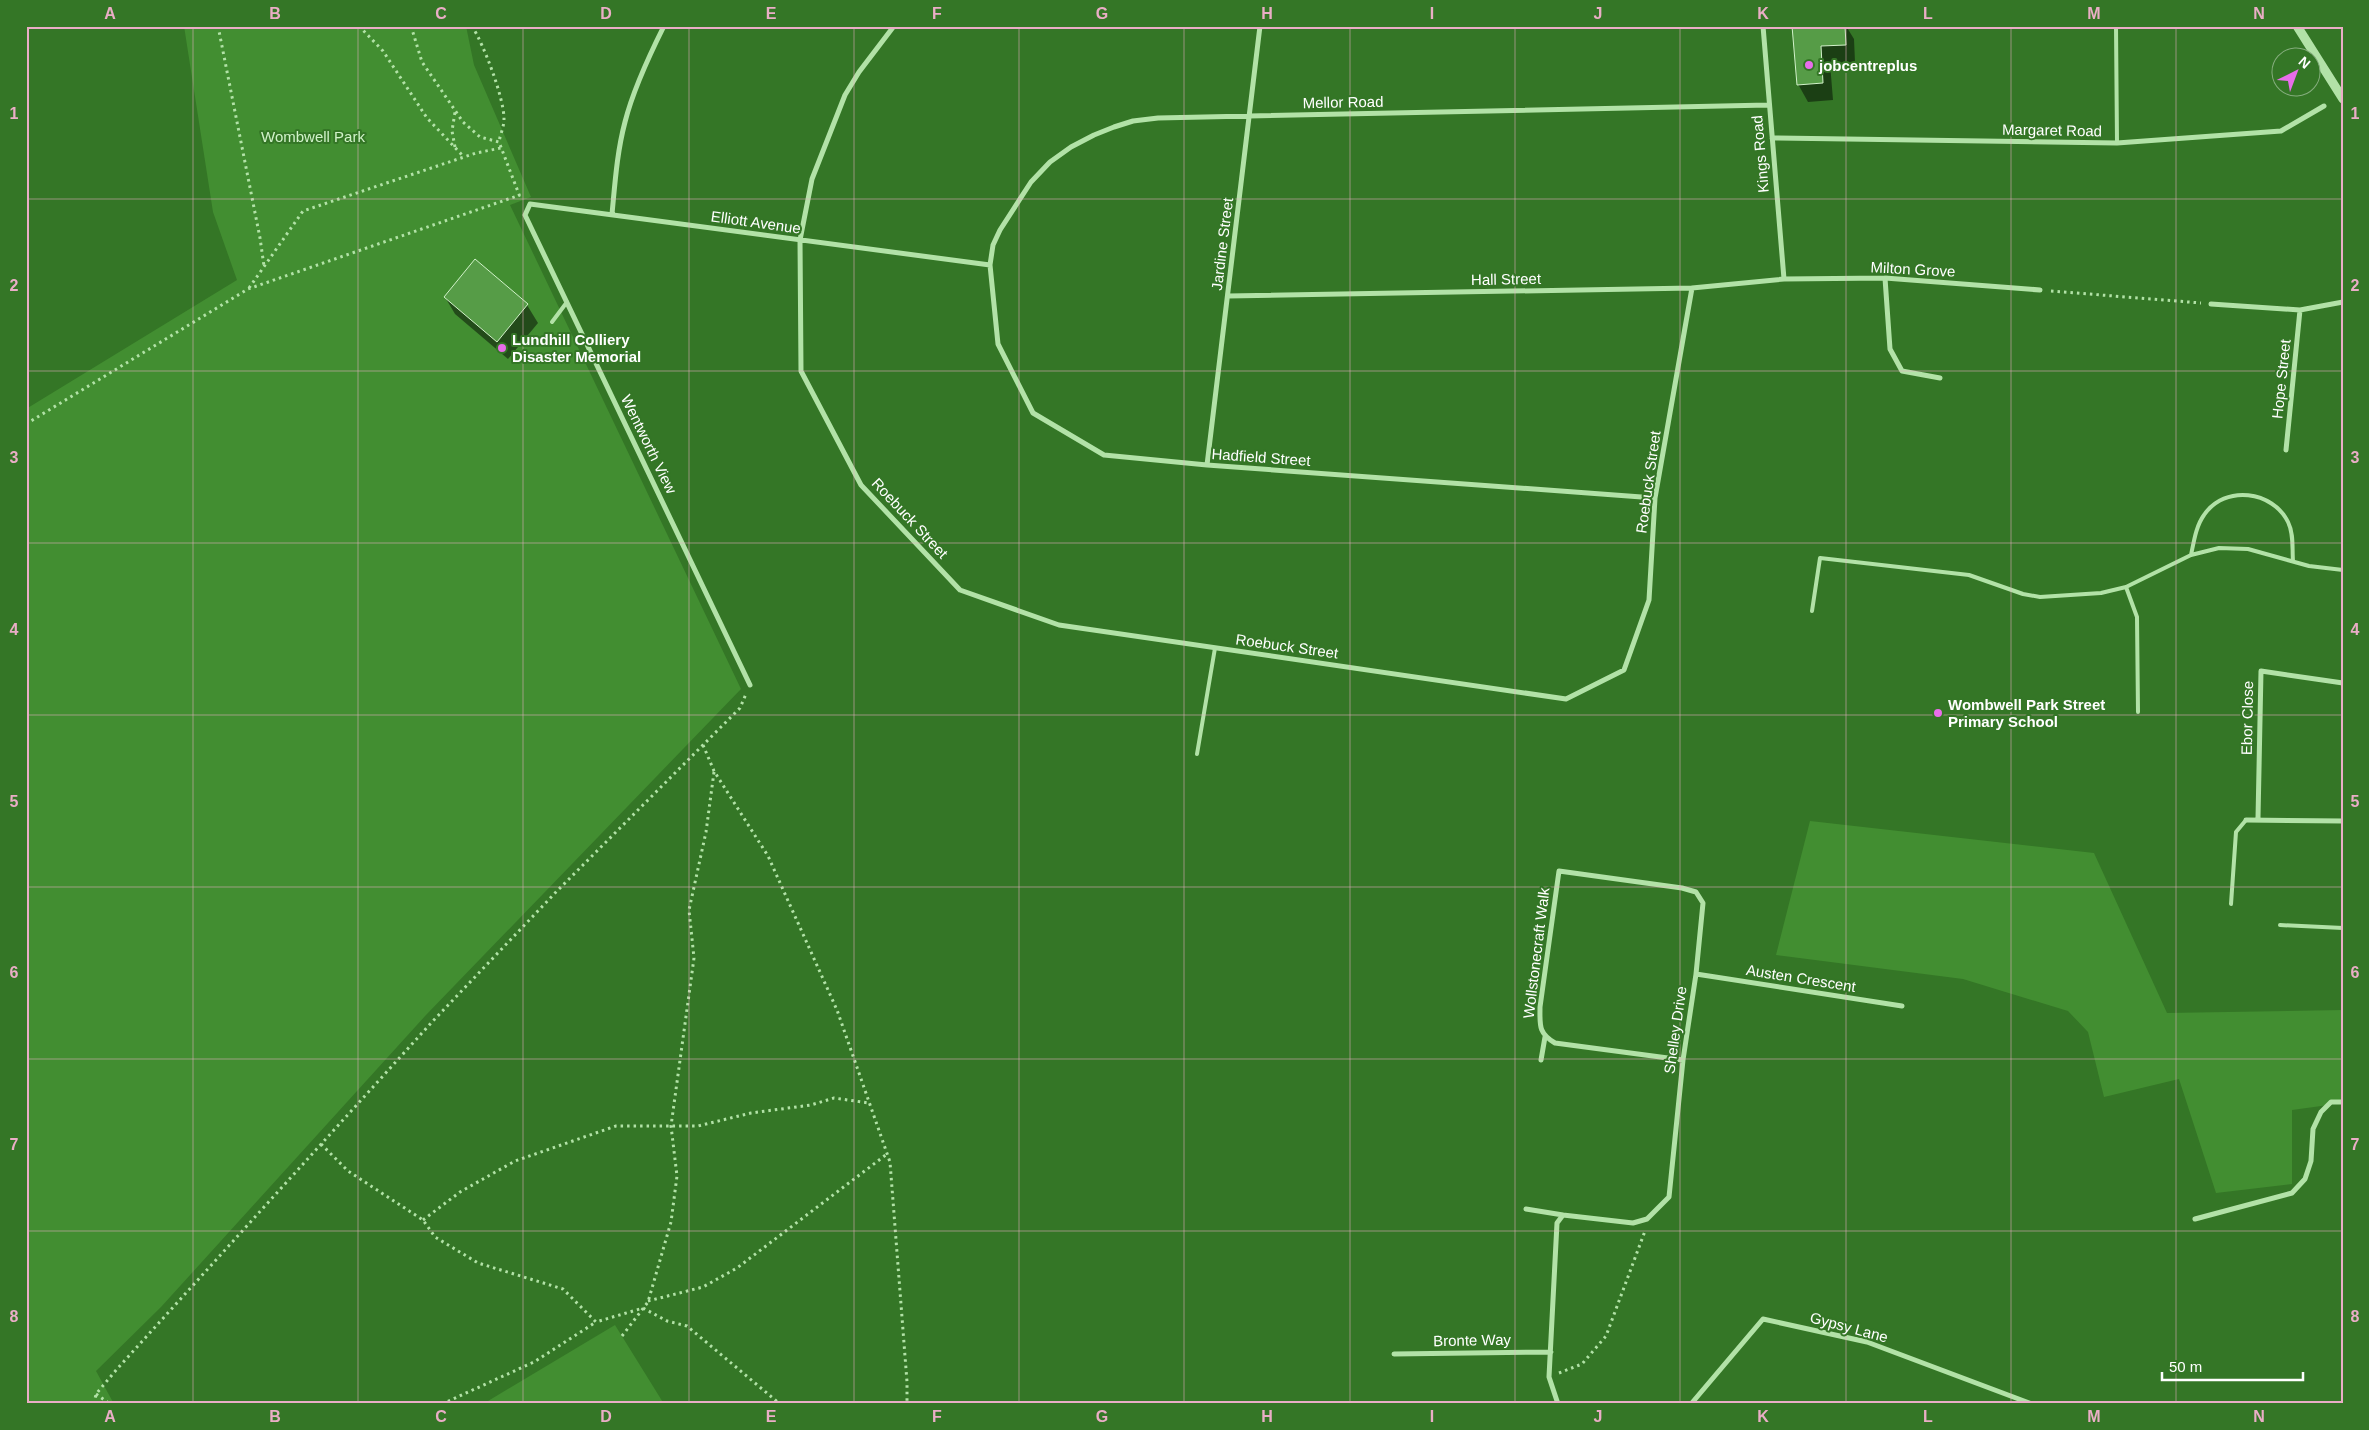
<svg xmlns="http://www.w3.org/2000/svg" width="2369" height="1430" font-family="Helvetica,sans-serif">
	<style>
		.green { fill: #428e31 }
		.shadow { fill: #0007 }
		.building { fill: #569c47; stroke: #d1f2c9 }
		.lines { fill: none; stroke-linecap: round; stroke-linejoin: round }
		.path { stroke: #b2e2a7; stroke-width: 3; stroke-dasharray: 2.5 4; stroke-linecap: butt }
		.service { stroke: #b2e2a7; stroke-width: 4 }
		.minor { stroke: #b2e2a7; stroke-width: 5 }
		.tertiary { stroke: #b2e2a7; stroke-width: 9 }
		.grid { fill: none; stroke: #eaaec6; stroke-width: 1; stroke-opacity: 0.55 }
		.poi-dot { fill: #e86dea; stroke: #347626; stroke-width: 2 }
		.labels { text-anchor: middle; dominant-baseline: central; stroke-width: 4; stroke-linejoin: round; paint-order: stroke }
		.poi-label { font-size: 15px; font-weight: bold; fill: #fff; stroke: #347626; text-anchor: start }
		.street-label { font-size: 15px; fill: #fff; stroke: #347626 }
		.park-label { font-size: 15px; fill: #d1f2c9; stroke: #347626 }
		.neatline { fill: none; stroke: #eaaec6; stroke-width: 2 }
		.grid-label { font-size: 16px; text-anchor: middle; font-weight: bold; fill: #eaaec6 }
	</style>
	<rect width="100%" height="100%" fill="#347626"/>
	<path class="green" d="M184,26H466L474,65L531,197L510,205L741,689L426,1015L161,1307L96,1371L114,1404H26V409L237,280L213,212Z
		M1810,821L2094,853L2167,1013L2343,1010V1103L2292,1110V1184L2216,1193L2179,1079L2104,1097L2088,1032L2068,1011L1963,979L1776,955Z
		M615,1325L664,1404H483Z"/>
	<path class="shadow" d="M1793,26H1846L1854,39L1855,62L1830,63L1833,100L1808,102L1798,84Z
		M475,261L527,305L538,323L508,359L455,314L445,297Z"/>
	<path class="building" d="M1792,26H1845L1846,45L1821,46L1823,83L1797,85Z
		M475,259L528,304L497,342L444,297Z"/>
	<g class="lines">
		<path class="path" d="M218,26L260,238L264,266
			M359,26L383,51L427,118L464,157
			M411,26L422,62L463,122L480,137L499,142L520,197
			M472,26C484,45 504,98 504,119C504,127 500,135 499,142
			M455,147L452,131L455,112
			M249,288L303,211L476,153L501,148
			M2051,291L2201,303
			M26,424L248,289L520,195
			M703,745L714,771L768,856L837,1010L890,1162L907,1382V1404
			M321,1144L348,1171L423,1220L435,1237L478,1263L563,1289L596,1322L643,1308L667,1321L687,1326L780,1404
			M423,1220L460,1192L515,1161L616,1126H698L751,1113L811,1105L834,1098L869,1103
			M648,1301L703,1287L737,1268L887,1154
			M622,1336L648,1302L671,1222L677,1176L671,1126L694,958L689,910L706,832L714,772
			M1559,1373L1582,1364L1606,1336L1645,1231
			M96,1394L110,1404
			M94,1404L96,1394L117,1369L432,1022L557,891L740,708L746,694
			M442,1404L534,1362L596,1322"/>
		<path class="service" d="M2116,26L2117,143
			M552,322L567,302
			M2191,555C2194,541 2196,526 2204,515C2225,484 2273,491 2288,522C2294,534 2292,548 2293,561
			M2126,587L2137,617L2138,712
			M1812,611L1820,558L1969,575L2023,594L2040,597L2101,593L2126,587L2191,555L2219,548L2248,549L2309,566L2343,570
			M1197,754L1215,648
			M2231,904L2236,832L2246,820
			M2280,925L2343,928"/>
		<path class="minor" d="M894,26L859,72L845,95L812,179L800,240L801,371L861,485L960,590L1059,625L1566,699L1624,670L1649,600L1655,498L1692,288
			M1763,26L1784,279
			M1772,138L2117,143L2281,131L2324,106
			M612,214C615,183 617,152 625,122C633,90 649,56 664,26
			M1885,278L1890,349L1902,371L1940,378
			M1228,296L1692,288L1784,279L1885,278L2040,290
			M2211,304L2300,310L2343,302
			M2286,450L2300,310
			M1207,465L1260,26
			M1655,498L1207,465L1104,455L1033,413L998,344L990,265L993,245L1000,230L1031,182L1050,162L1071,147L1094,135L1114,127L1133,121L1158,118L1768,105
			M750,685L525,215L530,204L990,265
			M2258,818L2261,671L2343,683
			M2246,820L2343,821
			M1696,974L1902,1006
			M1541,1060L1545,1037
			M1526,1209L1563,1215
			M2195,1219L2292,1193L2305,1179L2311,1161L2313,1129L2321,1112L2331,1102H2343
			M1394,1354L1551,1352
			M1558,1404L1549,1377L1557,1223L1563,1215L1633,1223L1647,1219L1669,1197L1683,1060L1696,974L1703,903L1696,892L1682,888L1559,871L1540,1007C1540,1025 1538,1033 1555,1043L1683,1060
			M1691,1404L1763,1319L1867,1342L2032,1404"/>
		<path class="tertiary" d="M2297,26L2343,99"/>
	</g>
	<path class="grid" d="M193,26V1404M358,26V1404M523,26V1404M689,26V1404M854,26V1404M1019,26V1404M1184,26V1404M1350,26V1404M1515,26V1404M1680,26V1404M1846,26V1404M2011,26V1404M2176,26V1404M26,199H2343M26,371H2343M26,543H2343M26,715H2343M26,887H2343M26,1059H2343M26,1231H2343"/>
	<g class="poi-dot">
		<circle cx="1809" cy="65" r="5"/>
		<circle cx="502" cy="348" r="5"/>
		<circle cx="1938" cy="713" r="5"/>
	</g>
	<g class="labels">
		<g class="poi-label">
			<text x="1819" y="65">jobcentreplus</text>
			<text x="512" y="339">Lundhill Colliery<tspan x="512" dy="17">Disaster Memorial</tspan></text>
			<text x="1948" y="704">Wombwell Park Street<tspan x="1948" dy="17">Primary School</tspan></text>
		</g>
		<g class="street-label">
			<text transform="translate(1343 102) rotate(-1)">Mellor Road</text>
			<text transform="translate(2052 130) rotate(1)">Margaret Road</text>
			<text transform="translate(1760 154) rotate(-95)">Kings Road</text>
			<text transform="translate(756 222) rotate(8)">Elliott Avenue</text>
			<text transform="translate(1222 244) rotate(-83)">Jardine Street</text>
			<text transform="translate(1913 269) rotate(3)">Milton Grove</text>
			<text transform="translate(1506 279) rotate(-1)">Hall Street</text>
			<text transform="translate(2281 379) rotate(-84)">Hope Street</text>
			<text transform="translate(649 444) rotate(64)">Wentworth View</text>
			<text transform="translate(1261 457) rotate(4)">Hadfield Street</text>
			<text transform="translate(1648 482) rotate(-82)">Roebuck Street</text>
			<text transform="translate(910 518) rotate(47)">Roebuck Street</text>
			<text transform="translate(1287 646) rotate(8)">Roebuck Street</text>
			<text transform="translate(2247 718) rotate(-89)">Ebor Close</text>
			<text transform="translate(1536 953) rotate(-83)">Wollstonecraft Walk</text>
			<text transform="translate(1801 978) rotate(9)">Austen Crescent</text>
			<text transform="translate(1675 1030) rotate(-82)">Shelley Drive</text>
			<text transform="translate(1849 1327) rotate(15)">Gypsy Lane</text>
			<text transform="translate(1472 1340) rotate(-1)">Bronte Way</text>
		</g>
		<g class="park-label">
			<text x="313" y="136">Wombwell Park</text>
		</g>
	</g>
	<rect width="2369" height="1430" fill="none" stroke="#347626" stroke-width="55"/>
	<g transform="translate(2296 72) rotate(42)"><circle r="24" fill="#347626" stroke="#85ad7d"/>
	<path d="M0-4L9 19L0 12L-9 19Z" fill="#e86dea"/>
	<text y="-8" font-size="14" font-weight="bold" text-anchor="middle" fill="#ffffff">N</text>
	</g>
	<path d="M2162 1372v8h141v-8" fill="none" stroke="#ffffff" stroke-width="2.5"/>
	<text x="2169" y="1372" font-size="15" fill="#ffffff" stroke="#347626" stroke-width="4" paint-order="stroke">50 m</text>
	<rect x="28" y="28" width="2314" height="1374" class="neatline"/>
	<g class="grid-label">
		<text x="110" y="19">A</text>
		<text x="275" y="19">B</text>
		<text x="441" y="19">C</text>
		<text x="606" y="19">D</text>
		<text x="771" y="19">E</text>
		<text x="937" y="19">F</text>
		<text x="1102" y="19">G</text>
		<text x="1267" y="19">H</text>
		<text x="1432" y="19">I</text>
		<text x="1598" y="19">J</text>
		<text x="1763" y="19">K</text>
		<text x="1928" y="19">L</text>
		<text x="2094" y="19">M</text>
		<text x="2259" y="19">N</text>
		<text x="14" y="119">1</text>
		<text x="2355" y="119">1</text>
		<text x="14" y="291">2</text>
		<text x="2355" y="291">2</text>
		<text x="14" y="463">3</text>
		<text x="2355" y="463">3</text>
		<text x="14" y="635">4</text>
		<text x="2355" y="635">4</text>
		<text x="14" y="807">5</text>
		<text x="2355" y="807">5</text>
		<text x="14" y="978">6</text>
		<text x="2355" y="978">6</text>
		<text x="14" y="1150">7</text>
		<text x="2355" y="1150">7</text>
		<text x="14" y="1322">8</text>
		<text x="2355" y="1322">8</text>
		<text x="110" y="1422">A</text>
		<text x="275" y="1422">B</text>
		<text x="441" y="1422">C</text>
		<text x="606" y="1422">D</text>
		<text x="771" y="1422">E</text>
		<text x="937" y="1422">F</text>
		<text x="1102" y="1422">G</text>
		<text x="1267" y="1422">H</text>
		<text x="1432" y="1422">I</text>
		<text x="1598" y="1422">J</text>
		<text x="1763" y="1422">K</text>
		<text x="1928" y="1422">L</text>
		<text x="2094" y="1422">M</text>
		<text x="2259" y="1422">N</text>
	</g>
</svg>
